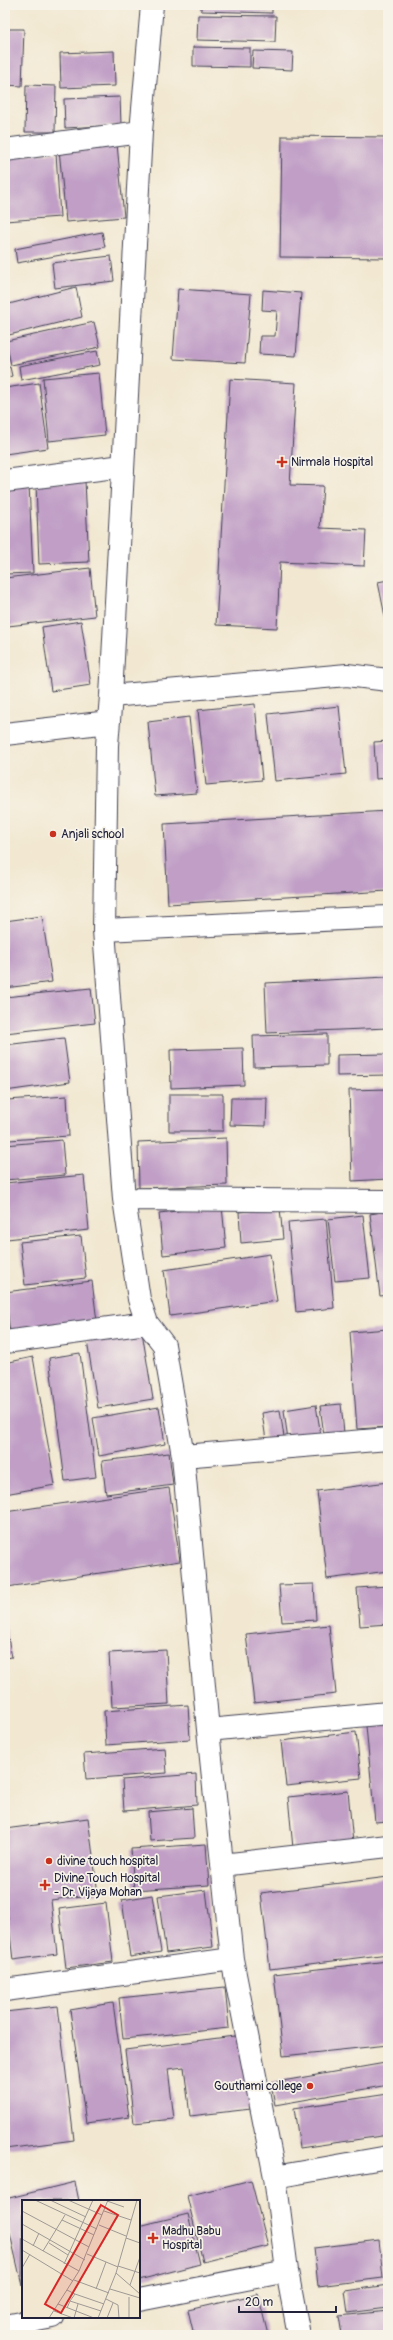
<svg xmlns="http://www.w3.org/2000/svg" width="393" height="2340" font-family="Pangolin,sans-serif">
	<style>
		.building { fill: #c09ec6 }
		.lines { fill: none; stroke-linecap: round; stroke-linejoin: round }
		.minor-casing { stroke: #414052; stroke-width: 24 }
		.minor { stroke: #fff; stroke-width: 22 }
		.poi-dot { fill: #c8321e; stroke: #f7f3e8; stroke-width: 1.5 }
		.labels { text-anchor: middle; dominant-baseline: central; stroke-width: 3.5; stroke-linejoin: round; paint-order: stroke }
		.poi-label { font-size: 12px; fill: #22223b; stroke: #f7f3e8; text-anchor: start }
		.inset-road { fill: none; stroke: #9f9995; stroke-width: 1 }
		.view { fill: #d62828; fill-opacity: 0.15; stroke: #d62828; stroke-width: 2 }
		.inset-edge { fill: none; stroke: #22223b; stroke-width: 2 }
	</style>
	<rect width="100%" height="100%" fill="#f7f3e8"/>
	<filter id="ink" filterUnits="userSpaceOnUse"><feTurbulence type="fractalNoise" baseFrequency=".025" numOctaves="2"/><feDisplacementMap in="SourceGraphic" scale="8" xChannelSelector="R" yChannelSelector="G"/><feConvolveMatrix kernelMatrix="1 2 1 2 8 2 1 2 1" color-interpolation-filters="sRGB"/></filter>
	<filter id="wash" filterUnits="userSpaceOnUse"><feTurbulence type="fractalNoise" baseFrequency=".012" numOctaves="4" result="noise"/><feDisplacementMap in="SourceGraphic" scale="16" xChannelSelector="R" yChannelSelector="G"/><feGaussianBlur stdDeviation="0.9" result="paint"/><feColorMatrix in="noise" values="0 0 0 0 0 0 0 0 0 0 0 0 0 0 0 0 0 1.4 0 .05"/><feComposite in="paint" operator="in"/></filter>
	<g filter="url(#wash)">
		<rect width="100%" height="100%" fill="#f2e8d1"/>
		<g id="blocks">
			<path class="building" d="M201,5H272V13L201,11Z
				M198,15L276,16L275,42L197,40Z
				M5,29H24L22,86L5,85Z
				M193,47L250,48V67L193,66Z
				M114,51L115,86L61,88L60,53Z
				M253,51L293,52L292,70L252,68Z
				M26,85L56,86L55,132H25Z
				M120,97L121,125L65,128L64,99Z
				M282,136L388,137V258L280,257Z
				M117,144L124,217L66,222L59,149Z
				M56,153L60,217L5,221V156Z
				M102,232L105,247L17,263L15,249Z
				M111,256L114,281L55,288L52,263Z
				M76,287L82,317L5,336V305Z
				M178,289L251,294L245,363L173,359Z
				M263,290L301,293L296,356L259,354L260,336H275L277,311L262,310Z
				M94,322L100,347L11,365L6,341Z
				M97,351L100,365L21,380L19,366Z
				M10,367L12,376L5,378V368Z
				M99,373L105,435L49,441L43,378Z
				M230,379L296,383L290,485L323,486L320,528L366,530L364,566L280,562L277,628L216,625Z
				M39,383L48,448L5,454V388Z
				M85,481L89,562L39,564L36,484Z
				M29,484L33,573L5,574V486Z
				M90,568L95,616L8,626L5,578Z
				M388,580V626H387L378,582Z
				M81,621L91,685L51,691L42,627Z
				M255,704L262,780L206,785L198,710Z
				M339,706L346,774L275,781L268,714Z
				M189,717L197,793L155,796L148,722Z
				M388,741V778L376,779L374,742Z
				M388,811V891L168,904L164,824Z
				M42,916L52,982L5,988V921Z
				M387,977L388,1028L267,1033L265,983Z
				M91,988L95,1023L5,1033V997Z
				M327,1034V1065L254,1067L253,1036Z
				M64,1038L70,1082L5,1091V1045Z
				M243,1048L244,1085L171,1088L170,1050Z
				M388,1054V1075L337,1076V1055Z
				M388,1089V1179L352,1181L349,1090Z
				M169,1094H223V1131H169Z
				M67,1096L69,1136L9,1140L7,1100Z
				M231,1098H267L266,1126L230,1125Z
				M226,1138L227,1185L139,1188L138,1142Z
				M62,1140L65,1175L5,1180V1145Z
				M84,1175L89,1230L7,1239L5,1183Z
				M222,1206L226,1248L163,1255L159,1213Z
				M280,1208L283,1239L241,1243L239,1212Z
				M388,1211V1295L380,1296L370,1214Z
				M363,1215L370,1278L335,1281L328,1219Z
				M326,1219L334,1308L296,1312L288,1222Z
				M81,1236L86,1278L25,1285L20,1242Z
				M270,1254L277,1301L170,1316L164,1270Z
				M92,1281L97,1322L10,1333L5,1292Z
				M388,1329V1427L357,1429L350,1332Z
				M142,1332L153,1399L98,1408L87,1341Z
				M80,1353L96,1477L65,1481L49,1358Z
				M33,1357L55,1485L5,1494V1363Z
				M341,1404L344,1433L324,1435L320,1406Z
				M316,1405L321,1436L288,1441L284,1410Z
				M159,1407L165,1444L99,1456L93,1418Z
				M280,1410L284,1437L266,1440L262,1413Z
				M169,1453L173,1485L106,1494L102,1461Z
				M388,1482V1571L327,1579L317,1491Z
				M169,1488L180,1561L7,1587L5,1512Z
				M314,1584L316,1620L282,1622L279,1585Z
				M388,1586V1624L360,1626L357,1588Z
				M5,1624L12,1657L5,1658Z
				M329,1625L336,1694L254,1703L246,1634Z
				M166,1650L169,1704L112,1707L109,1653Z
				M188,1705L190,1739L106,1745L104,1711Z
				M388,1724V1821L375,1822L366,1726Z
				M356,1732L361,1778L286,1786L281,1741Z
				M165,1748L167,1773L86,1779L84,1754Z
				M196,1774L197,1805L124,1811L122,1780Z
				M348,1791L353,1843L293,1848L288,1797Z
				M192,1808L194,1838L150,1841L148,1812Z
				M88,1818L98,1894L51,1900L57,1954L13,1960L5,1893V1829Z
				M206,1844L209,1885L134,1890L131,1849Z
				M388,1877V1954L270,1969L261,1893Z
				M206,1890L213,1947L166,1953L158,1896Z
				M152,1895L161,1952L130,1957L122,1900Z
				M106,1903L113,1962L66,1968L59,1909Z
				M388,1961V2045L283,2056L274,1974Z
				M225,1987L229,2028L123,2039L119,1998Z
				M113,2003L129,2117L86,2123L70,2010Z
				M58,2006L74,2140L5,2149V2012Z
				M242,2035L251,2109L190,2116L184,2067L168,2069L174,2119L134,2123L125,2050Z
				M385,2063L388,2085L275,2105L271,2083Z
				M388,2094V2135L300,2148L294,2108Z
				M251,2180L268,2246L203,2262L187,2196Z
				M75,2182L79,2201H23L22,2285L5,2212V2199Z
				M188,2214L200,2264L139,2280V2226Z
				M379,2240L383,2278L318,2286L314,2248Z
				M388,2285V2308L348,2313L345,2291Z
				M258,2294L268,2335H194L188,2310Z
				M388,2311V2335H342L339,2316Z"/>
		</g>
	</g>
	<g filter="url(#ink)">
		<use href="#blocks" fill-opacity="0" stroke="#414052" stroke-width="1"/>
		<g class="lines">
			<defs>
				<path id="minor" d="M152,5L141,132L111,696L107,745L104,930L124,1199L139,1299L147,1323L164,1345L183,1456L208,1730L232,1959L275,2177L287,2271L299,2335
					M5,150L141,132
					M5,481L123,466
					M111,696L347,675L388,680
					M5,734L109,722
					M104,930L388,917
					M124,1199L388,1201
					M5,1342L147,1323
					M183,1456L388,1439
					M208,1730L388,1713
					M222,1865L388,1846
					M5,1990L232,1959
					M275,2177L388,2157
					M139,2300L287,2271
					M5,2326L53,2317"/>
			</defs>
			<use href="#minor" class="minor-casing"/>
			<use href="#minor" class="minor"/>
		</g>
	</g>
	<g class="poi-dot">
		<path d="M280 456h4v4h4v4h-4v4h-4v-4h-4v-4h4z"/>
		<circle cx="53" cy="834" r="4"/>
		<circle cx="49" cy="1861" r="4"/>
		<path d="M43 1879h4v4h4v4h-4v4h-4v-4h-4v-4h4z"/>
		<circle cx="310" cy="2086" r="4"/>
		<path d="M151 2232h4v4h4v4h-4v4h-4v-4h-4v-4h4z"/>
	</g>
	<g class="labels">
		<g class="poi-label">
			<text x="291" y="462">Nirmala Hospital</text>
			<text x="61" y="834">Anjali school</text>
			<text x="57" y="1861">divine touch hospital</text>
			<text x="54" y="1878">Divine Touch Hospital<tspan x="54" dy="14">- Dr. Vijaya Mohan</tspan></text>
			<text x="302" y="2086" text-anchor="end">Gouthami college</text>
			<text x="162" y="2231">Madhu Babu<tspan x="162" dy="14">Hospital</tspan></text>
		</g>
	</g>
	<g transform="translate(22 2200)">
		<rect width="118" height="118" fill="#f2e8d1"/>
		<path class="inset-road" d="M13,0L75,29M28,0L64,17M46,0L80,15M85,1L102,7M0,11L67,47M82,11L109,20M40,20L72,35M0,24L63,60M77,25L104,36M104,38L118,43M0,39L57,71M27,43L46,55M11,46L17,33M0,50L51,81M21,51L43,15M65,54L96,67M42,64L71,0M96,66L118,73M0,68L8,54M94,73L118,94M52,80L87,93M108,85L118,57M74,89L84,62M88,89L118,98M45,90L53,94L48,101M53,94L82,104M84,99L96,105L97,118M36,104L72,118M45,108L48,101L79,111M32,111L51,118M27,118L57,71L86,0M52,118L56,104M76,118L94,73L115,0M85,118L91,103M107,118V97"/>
		<path class="view" d="M79,5L96,15L39,113L23,104Z"/>
		<rect width="118" height="118" class="inset-edge"/>
	</g>
	<rect width="393" height="2340" fill="none" stroke="#f7f3e8" stroke-width="20"/>
	<path d="M239 2306v6h97v-6" fill="none" stroke="#22223b" stroke-width="2"/>
	<text x="245" y="2306" font-size="12" fill="#22223b" stroke="#f7f3e8" stroke-width="3" paint-order="stroke">20 m</text>
</svg>
